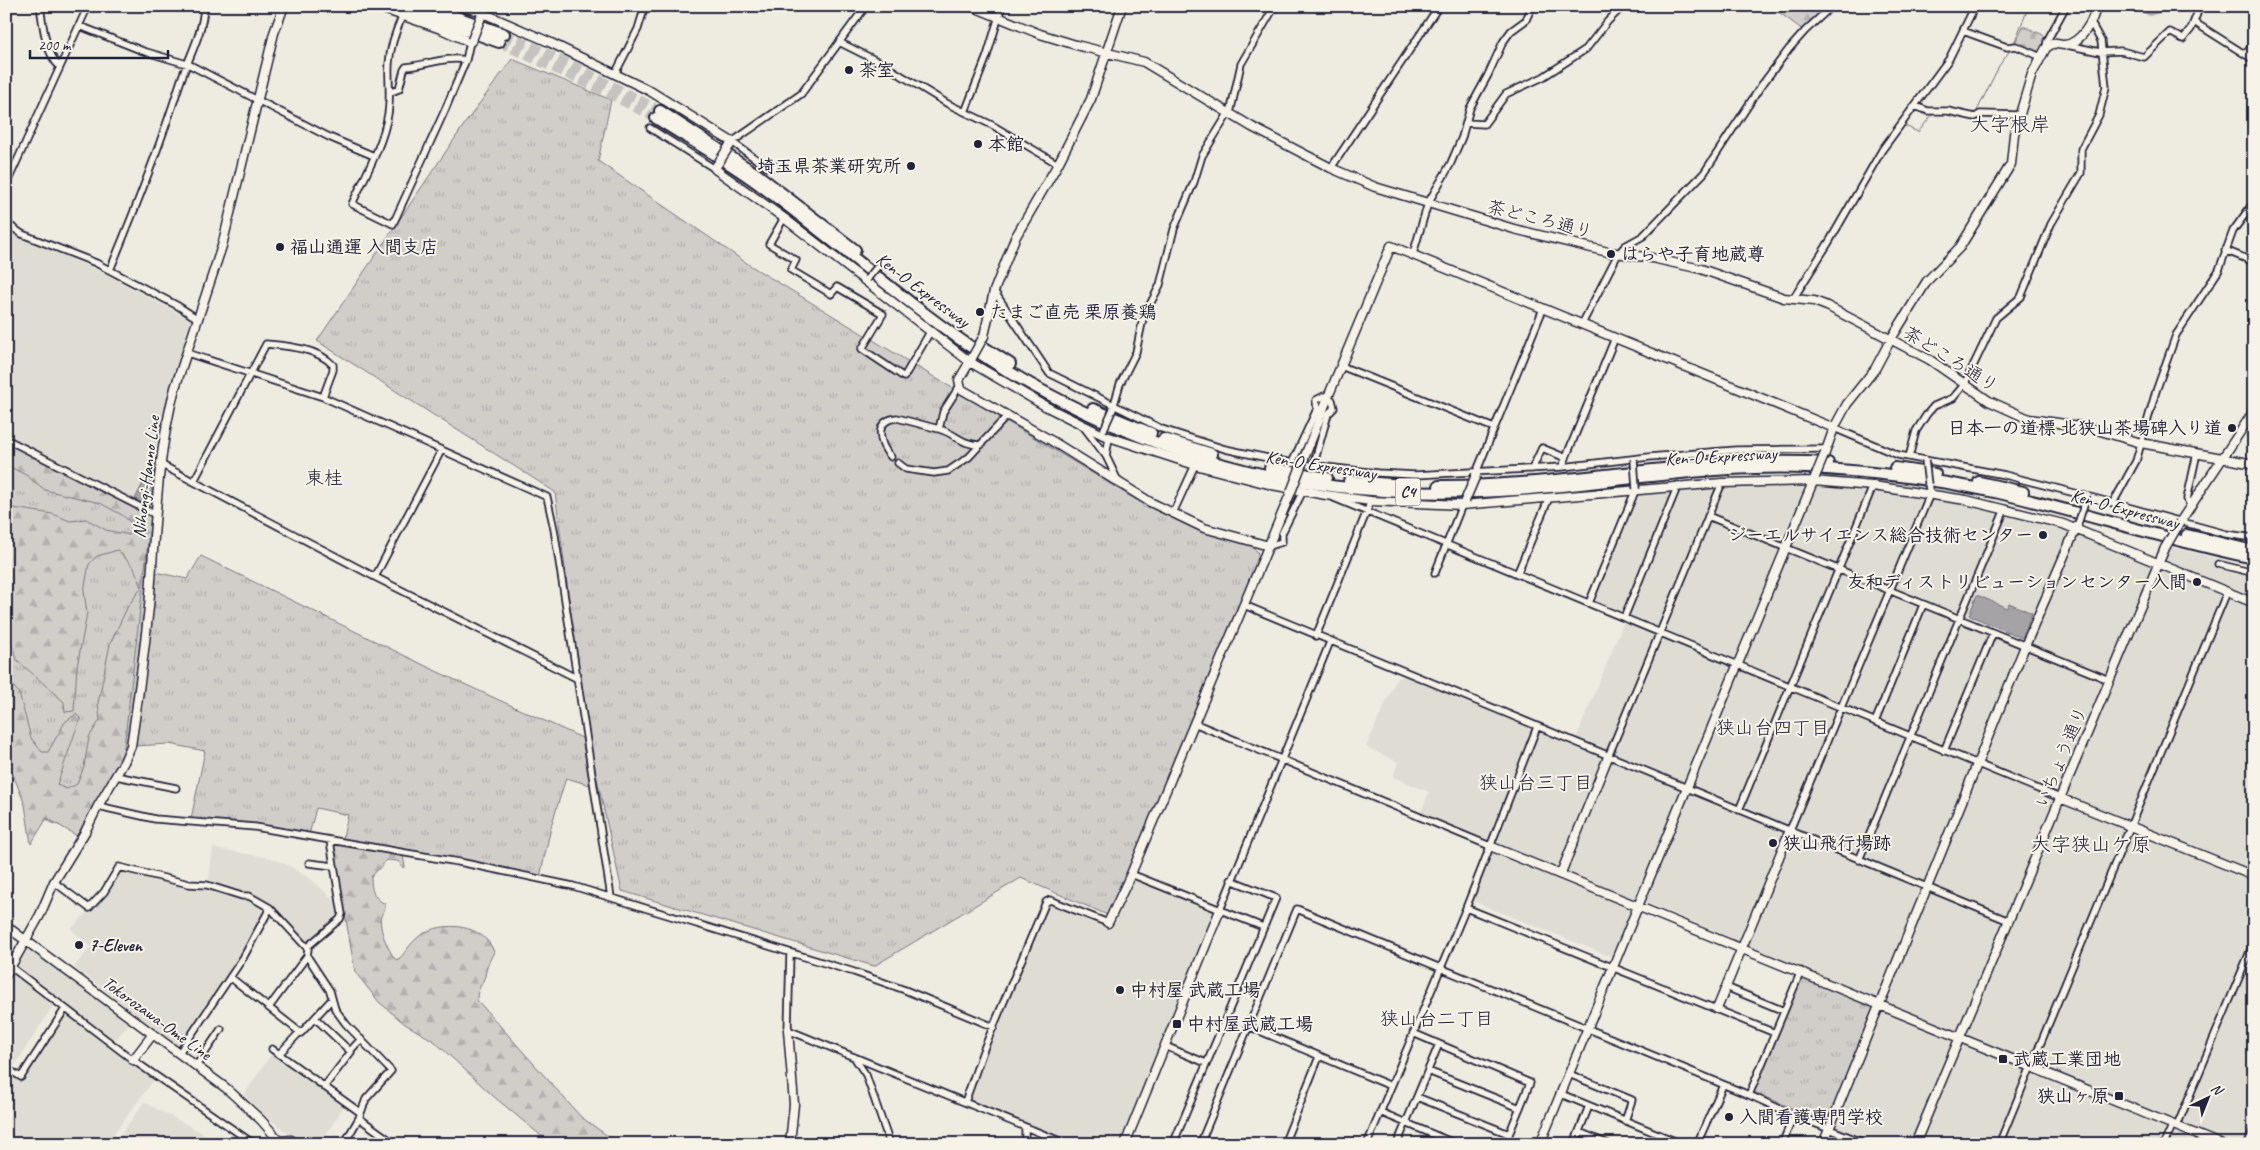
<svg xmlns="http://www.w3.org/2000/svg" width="2260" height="1150" font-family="Caveat,'Klee One',sans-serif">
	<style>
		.built { fill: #dfdcd4 }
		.grass { fill: url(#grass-tufts); stroke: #7a7882 }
		.forest { fill: url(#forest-firs); stroke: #7a7882 }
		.cemetery { fill: url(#cemetery-stones); stroke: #7a7882 }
		.water { fill: #a6a3a6; stroke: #716f7b }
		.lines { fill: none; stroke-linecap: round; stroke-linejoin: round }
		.stream { stroke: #716f7b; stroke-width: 1 }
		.river { stroke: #a6a3a6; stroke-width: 9 }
		.highway-tunnel { stroke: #c5c3c0; stroke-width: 10; stroke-dasharray: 10 5; stroke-linecap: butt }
		.street-casing { stroke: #22223b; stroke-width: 9 }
		.secondary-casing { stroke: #22223b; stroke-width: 11 }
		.highway-casing { stroke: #22223b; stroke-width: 14 }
		.street { stroke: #f7f3e8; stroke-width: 5.5 }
		.secondary { stroke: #f7f3e8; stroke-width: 8 }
		.highway { stroke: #f7f3e8; stroke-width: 10 }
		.street-bridge-casing { stroke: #22223b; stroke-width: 9; stroke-linecap: butt }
		.secondary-bridge-casing { stroke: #22223b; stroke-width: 11; stroke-linecap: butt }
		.street-bridge { stroke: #f7f3e8; stroke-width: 5.5 }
		.secondary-bridge { stroke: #f7f3e8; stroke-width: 8 }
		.poi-dot { fill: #22223b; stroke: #f7f3e8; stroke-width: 2 }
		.labels { text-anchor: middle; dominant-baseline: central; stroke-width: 4; stroke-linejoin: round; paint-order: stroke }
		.shield { fill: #f7f3e8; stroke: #62616f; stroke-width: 1 }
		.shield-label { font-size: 16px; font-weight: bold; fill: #22223b }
		.poi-label { font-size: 18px; font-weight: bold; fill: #22223b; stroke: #f7f3e8; text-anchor: start }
		.street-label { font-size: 18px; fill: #22223b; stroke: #f7f3e8 }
		.neighbourhood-label { font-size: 19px; fill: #22223b; stroke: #f7f3e8 }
		.quarter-label { font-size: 20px; fill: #22223b; stroke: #f7f3e8 }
	</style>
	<defs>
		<pattern id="grass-tufts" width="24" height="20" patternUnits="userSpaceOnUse" patternTransform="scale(1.25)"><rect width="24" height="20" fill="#d1cdc9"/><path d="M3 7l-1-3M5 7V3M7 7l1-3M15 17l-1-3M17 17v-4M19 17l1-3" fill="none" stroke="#b3b0ae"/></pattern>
		<pattern id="forest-firs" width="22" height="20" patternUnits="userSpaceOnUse" patternTransform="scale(1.25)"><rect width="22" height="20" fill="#d1cdc9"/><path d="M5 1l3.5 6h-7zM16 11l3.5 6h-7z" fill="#b3b0ae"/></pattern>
		<pattern id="cemetery-stones" width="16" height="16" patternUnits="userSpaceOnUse" patternTransform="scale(1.25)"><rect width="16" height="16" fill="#d1cdc9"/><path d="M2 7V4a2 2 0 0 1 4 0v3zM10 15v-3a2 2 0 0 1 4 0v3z" fill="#b3b0ae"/></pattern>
	</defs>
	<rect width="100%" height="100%" fill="#eeebe1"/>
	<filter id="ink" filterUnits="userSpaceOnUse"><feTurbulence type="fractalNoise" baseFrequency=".02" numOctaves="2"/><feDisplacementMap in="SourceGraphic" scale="10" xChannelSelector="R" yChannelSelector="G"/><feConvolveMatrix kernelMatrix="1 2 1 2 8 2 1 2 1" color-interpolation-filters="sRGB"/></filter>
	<g filter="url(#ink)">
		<path class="built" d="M6,227L25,238L110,276L191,320L168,403L153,508L151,510L6,435Z
			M1817,483L1874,488L2007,511L2077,529L2153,562L2160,544L2254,568V1125L2246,1144H1826L1884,1002L1636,898L1612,957L1470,900L1493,845L1420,815L1429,792L1393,777L1398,762L1366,747L1397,678L1405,676L1574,743L1626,617L1592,601L1637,491L1680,487Z
			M213,848L271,858L288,865L312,880L336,902L338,919L309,943L305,942L249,894L208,884Z
			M118,870L185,887L205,888L256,902L267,909L241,958L180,1047L74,967L91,947L71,929L106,893Z
			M1132,876L1212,909L1215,914L1121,1144H1074L967,1101L1048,905L1051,904L1111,930Z
			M29,949L131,1021L113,1043L57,1000L13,1068L6,1063V983L24,951Z
			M66,1013L154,1080L106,1144H6V1069L22,1079Z
			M272,1053L345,1105L320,1144H302L266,1116L244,1095Z
			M144,1102L219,1142L229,1144H114Z"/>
		<path class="grass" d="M512,59L611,100L598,161L751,266L1135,499L1208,534L1252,546L1257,551L1259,559L1110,916L1021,878L874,966L622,891L586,729L555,492L317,341L466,122Z
			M6,441L152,515L153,518L145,602L126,752L81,833L50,822L34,809L6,751Z
			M201,556L438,672L582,738L590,785L566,778L552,823L540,877L342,842L348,815L316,808L309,835L191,819L205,751L169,744L135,746L155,572L187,579Z
			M1802,977L1875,1008L1827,1123L1754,1092Z"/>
		<path class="forest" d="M1774,6H1829L1803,30L1773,8Z
			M6,442L151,516L123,755L77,836L47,818L31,844L25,805L11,769L6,762V678L19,693L31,738L42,752H48L65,722L76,714L80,718L57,785L67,789L77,784L84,767L89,737L100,720L98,703L110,644L128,606L142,587L134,568L118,550L97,556L89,564L84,591L87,613L77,667L74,711L65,712L64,702L17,660L6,627V507L53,514L70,521L86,519L106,530L129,535L135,526L122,515L100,503L45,490L26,475L6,465Z
			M333,844L403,856L405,867L403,868L398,861L387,860L371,877C371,889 373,898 385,904C386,910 383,911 381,916C378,928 388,950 396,960L400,958C406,951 413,940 421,935C444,920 484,924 494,952C489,961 487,966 485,976C482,985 477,989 477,1000L581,1117L619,1144H551L492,1095L434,1041L405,1024L379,1002L355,972Z"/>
		<path class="cemetery" d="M2023,26L2048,37L2040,54L2015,43Z"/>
		<path class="water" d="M145,479L155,485L151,508L135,499Z
			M1977,595L2007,608L2009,603L2032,613L2022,638L1969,615Z"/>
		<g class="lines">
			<path class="stream" d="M2014,43L2029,6
				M1975,115L1999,66L2011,49
				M1905,126L1918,132L1933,114"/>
			<path class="river" d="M2138,6L2150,11L2170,6"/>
			<path class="highway-tunnel" d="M504,34L569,64L660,111
				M499,42L610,94L656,118"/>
			<defs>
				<path id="street" d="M40,6C43,25 45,53 60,67
					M454,6L483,13
					M403,15C396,30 390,47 389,64C388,81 391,97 388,114C383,145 365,176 352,204L393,224L445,110L466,60L470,42
					M2194,22L2254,60
					M80,26L143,51L190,65L329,137L374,156
					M1963,31L2007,47L2016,46L2041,57
					M839,42L881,63L948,104L992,125L1058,164
					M2067,45L2100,52L2121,51L2144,57L2170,32L2183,39L2191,29L2200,6
					M2046,48L2047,41L2066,6
					M2245,54L2254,45
					M615,74L638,29L645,6
					M391,92L399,89L404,70L406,67C427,65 446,56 466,60
					M1915,106L1928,111H1948L1975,117L1980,114L2019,115
					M965,112L987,56L1002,6
					M1466,123L1484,124L1506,94L1543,77L1586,49L1608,21L1623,6
					M650,128L715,169
					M776,166L767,167L732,142L801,94L866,6
					M1331,168L1439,6
					M6,185L88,6
					M784,218L769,244L796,260L791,270L831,294L837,287L883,314L862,349L904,377L930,332
					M6,223L22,234L96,263L178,306L198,319
					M2225,250L2254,262
					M1413,254L1428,203L1450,165L1462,137L1470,108L1488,75L1503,42L1511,31L1526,20L1532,6
					M110,270C135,210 159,149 179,86C187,60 203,35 204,6
					M994,291L1049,373L1162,429L1225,449L1292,463L1378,473L1415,475L1562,467L1649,457L1736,450L1826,449
					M1793,299L1829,242L1882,150L1949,59L1975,6
					M1582,324L1618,254L1625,246L1643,236L1704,173L1761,86L1789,49L1805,31L1832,6
					M187,353L323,397L547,497L554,529L611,897
					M1341,366L1494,428
					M1113,408L1120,384L1136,352L1143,318L1160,285L1174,229L1194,182L1202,156L1231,109L1241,64L1275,6
					M1083,426L1106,456L1119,483
					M1834,428L1898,455L2005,475L2113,503L2136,461L2156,391L2176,335L2219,270L2233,231L2254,202
					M939,429C957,434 961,445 981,445
					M6,439L156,515
					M1106,456L1109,438
					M891,457C879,444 873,420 897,418L939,429L943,412L959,387
					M1909,457L1916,431L1927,414L1934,406L1953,398L1964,385L1996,318L2021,297L2051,224L2081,173V149L2099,115L2106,87L2101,41L2091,23
					M898,463L906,469L934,473L948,471L969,457L1007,416
					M1292,463L1317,409L1316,400L1324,396L1332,400L1334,408L1328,414L1313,467
					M162,465L375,577L576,678
					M1562,467L1615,338
					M1532,469L1542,448L1566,458
					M1476,473L1543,309
					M194,481L266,344C288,346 317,348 333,365V370L323,397
					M1334,498L2060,798
					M2113,503L2226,534L2254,538
					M2190,505L2187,499L2197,453
					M1173,513L1195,465
					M1708,516L2109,680
					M1269,546L1282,542V533L1303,491
					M2218,564L2254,573
					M1435,573L1462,505
					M1517,574L1549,498
					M375,577L441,451
					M1589,603L1636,489
					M1244,605L2009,921
					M1624,618L1678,485
					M1316,636L1371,501
					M1875,722L1923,605
					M1194,723L1490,846
					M1944,751L1993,633
					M1608,757L1722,483
					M116,776L176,788
					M98,806L155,819L255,827L464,863L573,886L854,972L905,990L994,1027
					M1739,810L1873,486
					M1790,830L1930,494L1928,484
					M1859,860L2005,509
					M309,863L333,866
					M1131,874L1263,927
					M54,882L89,908L104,892L119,867L189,884L207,885L242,896H249L270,908L308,949L307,956L270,1006
					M1466,908L1775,1033L1749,1095L1794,1115L1782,1144
					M1220,910L1330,642
					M307,947L340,919L342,914L330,841
					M790,953L788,1030L1067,1144
					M307,956L330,991L335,1009L346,1024L391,1071L366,1099L359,1118L344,1144
					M11,967L133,1060L254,1144
					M230,977L301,1033L332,999
					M1726,987L1784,1011
					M315,1018L351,1052L324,1087
					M1248,1026L1391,1086
					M1413,1033L1530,1083L1505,1144
					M1775,1033L1801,971
					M1165,1046L1206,1063
					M272,1049L361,1113
					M350,1051L361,1039
					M179,1053L243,958L270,908
					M279,1054L300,1032
					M854,1057L866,1075L890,1144
					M196,1066L221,1029
					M6,1068L21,1077L65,1009
					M1428,1071L1520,1108
					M1569,1074L1632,1100L1625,1121
					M1561,1094L1682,1144
					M1417,1097L1509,1134
					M965,1102L983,1051L1046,902L1050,900L1108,923
					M1380,1112L1456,1144
					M1794,1115L1867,1144
					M359,1118L395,1144
					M2177,1126L2254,942
					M1579,1132L1608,1144
					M233,1144L252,1142
					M1025,1144V1127
					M1173,1144L1276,898L1231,880
					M1200,1144L1297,909L1749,1095
					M1284,1144L1319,1057
					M1367,1144L1466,908L1537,727
					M1397,1144L1439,1044
					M1574,1144L1589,1106
					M1697,1144L1723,1085
					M1999,1144L2227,592
					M2164,1144L2173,1124
					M2248,1144L2254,1129"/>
				<path id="secondary" d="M375,6L441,29L470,42L472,40
					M971,6L1040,34L1076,45L1144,62L1252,127L1331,168L1375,187L1514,229L1608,252L1652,258L1701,269L1784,298L1814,301L1827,306L1930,360L1989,401L2029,419L2087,427L2141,443L2254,464
					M483,13L549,42L650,91L732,142L730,145
					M717,165L715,169L784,218L970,362L1047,407L1103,435L1195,465L1272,485L1326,495L1371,501L1462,505L1722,483L1813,481L1873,486L1966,500L2063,524L2254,603
					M984,336L994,291L1015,238L1058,164L1091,99L1122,6
					M972,358L959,380L961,389L1052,441L1150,502L1204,528L1269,546
					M1825,453L1834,428L1847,404L1875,369L1891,339L1927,281L1960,247L2011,164L2014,134L2032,74L2046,48L2052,44C2056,43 2060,45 2064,45C2081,44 2094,20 2096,6
					M1303,461L1328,397L1391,246L1834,428
					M2180,522L2254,411
					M2060,798L2254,876
					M1490,846L2220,1144
					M1561,873L1608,757
					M1108,923L1131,874L1291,492
					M6,926L226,1088L261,1120L282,1144
					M6,975L40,915L54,882L85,832L98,806L124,762L131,746C138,700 144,653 149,607C155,534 156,459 175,388L222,246L274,33L284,6
					M1717,1009L1790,830
					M788,1030L794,1104L790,1144
					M133,1060L153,1034
					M280,1141L291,1140L296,1144
					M1125,1144L1220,910
					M1540,1144L1815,477
					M1823,1144L2025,646L2077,526
					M1915,1144L2165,548"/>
				<path id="highway" d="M399,6L499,42
					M426,6L504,34
					M660,111L758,175L855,250
					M656,118C692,141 730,162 764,188C840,244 911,308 990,360C1043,394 1101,422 1160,444C1272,487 1396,499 1516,490C1613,483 1710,464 1807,468C1871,471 1933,479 1995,492C2082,512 2166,540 2254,558
					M980,345L1010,364
					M1093,409L1151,433
					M1164,439L1212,454
					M1270,468L1327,478
					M1895,468L1935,474
					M1349,481L1405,485
					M1979,482L2023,492
					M1439,486C1569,487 1698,455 1828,463
					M2187,535L2254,551"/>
			</defs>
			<use href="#street" class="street-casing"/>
			<use href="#secondary" class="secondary-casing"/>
			<use href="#highway" class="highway-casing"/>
			<use href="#street" class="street"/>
			<use href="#secondary" class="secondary"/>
			<use href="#highway" class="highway"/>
			<defs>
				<path id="street-bridge" d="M867,279L884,259
					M1104,429L1113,409
					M1634,459L1636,489
					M1925,460L1928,484
					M2078,524L2087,495"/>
				<path id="secondary-bridge" d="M472,40L481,17
					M717,165L730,145
					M973,356L984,336
					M1815,477L1825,453
					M1291,492L1303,461
					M1465,501L1476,475
					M2165,548L2180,522"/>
			</defs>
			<use href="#street-bridge" class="street-bridge-casing"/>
			<use href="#secondary-bridge" class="secondary-bridge-casing"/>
			<use href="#street-bridge" class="street-bridge"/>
			<use href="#secondary-bridge" class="secondary-bridge"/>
		</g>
	</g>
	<g class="poi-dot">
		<circle cx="849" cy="70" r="5"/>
		<circle cx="978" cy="144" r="5"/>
		<circle cx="911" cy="166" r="5"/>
		<circle cx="280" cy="247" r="5"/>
		<circle cx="1611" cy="254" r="5"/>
		<circle cx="980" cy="312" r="5"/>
		<circle cx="2232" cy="428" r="5"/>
		<circle cx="2043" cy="535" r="5"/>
		<circle cx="2197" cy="582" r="5"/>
		<circle cx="1773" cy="843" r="5"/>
		<circle cx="79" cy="945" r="5"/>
		<circle cx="1120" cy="990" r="5"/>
		<rect x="1172" y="1019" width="10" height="10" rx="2.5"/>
		<rect x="1998" y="1054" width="10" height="10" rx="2.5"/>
		<rect x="2114" y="1091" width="10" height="10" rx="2.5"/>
		<circle cx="1729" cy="1117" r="5"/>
	</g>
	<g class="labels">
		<rect class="shield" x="1395.5" y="478.5" width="25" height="27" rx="4"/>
		<g class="shield-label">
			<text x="1408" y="492">C4</text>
		</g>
		<g class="poi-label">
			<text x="859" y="70">茶室</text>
			<text x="988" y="144">本館</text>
			<text x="901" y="166" text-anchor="end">埼玉県茶業研究所</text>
			<text x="290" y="247">福山通運 入間支店</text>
			<text x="1621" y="254">はらや子育地蔵尊</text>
			<text x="990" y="312">たまご直売 栗原養鶏</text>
			<text x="2222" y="428" text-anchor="end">日本一の道標 北狭山茶場碑入り道</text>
			<text x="2033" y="535" text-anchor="end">ジーエルサイエンス総合技術センター</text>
			<text x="2187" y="582" text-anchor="end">友和ディストリビューションセンター入間</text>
			<text x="1783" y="843">狭山飛行場跡</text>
			<text x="89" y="945">7-Eleven</text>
			<text x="1130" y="990">中村屋 武蔵工場</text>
			<text x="1187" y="1024">中村屋武蔵工場</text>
			<text x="2013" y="1059">武蔵工業団地</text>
			<text x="2109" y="1096" text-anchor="end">狭山ヶ原</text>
			<text x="1739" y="1117">入間看護専門学校</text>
		</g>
		<g class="street-label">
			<text transform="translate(1540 219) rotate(14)">茶どころ通り</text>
			<text transform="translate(923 290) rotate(37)">Ken-O Expressway</text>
			<text transform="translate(1951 359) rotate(32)">茶どころ通り</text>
			<text transform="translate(1721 456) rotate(-3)">Ken-O Expressway</text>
			<text transform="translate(1321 465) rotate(9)">Ken-O Expressway</text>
			<text transform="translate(146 477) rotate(-83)">Nihongi-Hanno Line</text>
			<text transform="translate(2125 509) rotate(15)">Ken-O Expressway</text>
			<text transform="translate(2061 757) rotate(-67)">いちょう通り</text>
			<text transform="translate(157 1018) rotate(36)">Tokorozawa-Ome Line</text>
		</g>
		<g class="neighbourhood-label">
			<text x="324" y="478">東桂</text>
			<text x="1773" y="728">狭山台四丁目</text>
			<text x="1536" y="783">狭山台三丁目</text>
			<text x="1437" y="1019">狭山台二丁目</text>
		</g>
		<g class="quarter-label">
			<text x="2010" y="124">大字根岸</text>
			<text x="2091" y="844">大字狭山ケ原</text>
		</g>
	</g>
	<rect width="2260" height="1150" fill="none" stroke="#f7f3e8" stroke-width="25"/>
	<rect x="12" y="12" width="2235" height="1125" fill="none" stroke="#22223b" stroke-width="2" filter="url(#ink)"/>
	<g transform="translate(2208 1098) rotate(43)" stroke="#f7f3e8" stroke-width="4" paint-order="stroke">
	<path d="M0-4L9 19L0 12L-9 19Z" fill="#22223b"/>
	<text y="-8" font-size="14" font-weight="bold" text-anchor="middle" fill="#22223b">N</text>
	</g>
	<path d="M30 50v8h138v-8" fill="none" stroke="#22223b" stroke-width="2.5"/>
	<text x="38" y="50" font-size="15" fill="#22223b" stroke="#f7f3e8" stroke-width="4" paint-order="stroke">200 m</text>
</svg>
